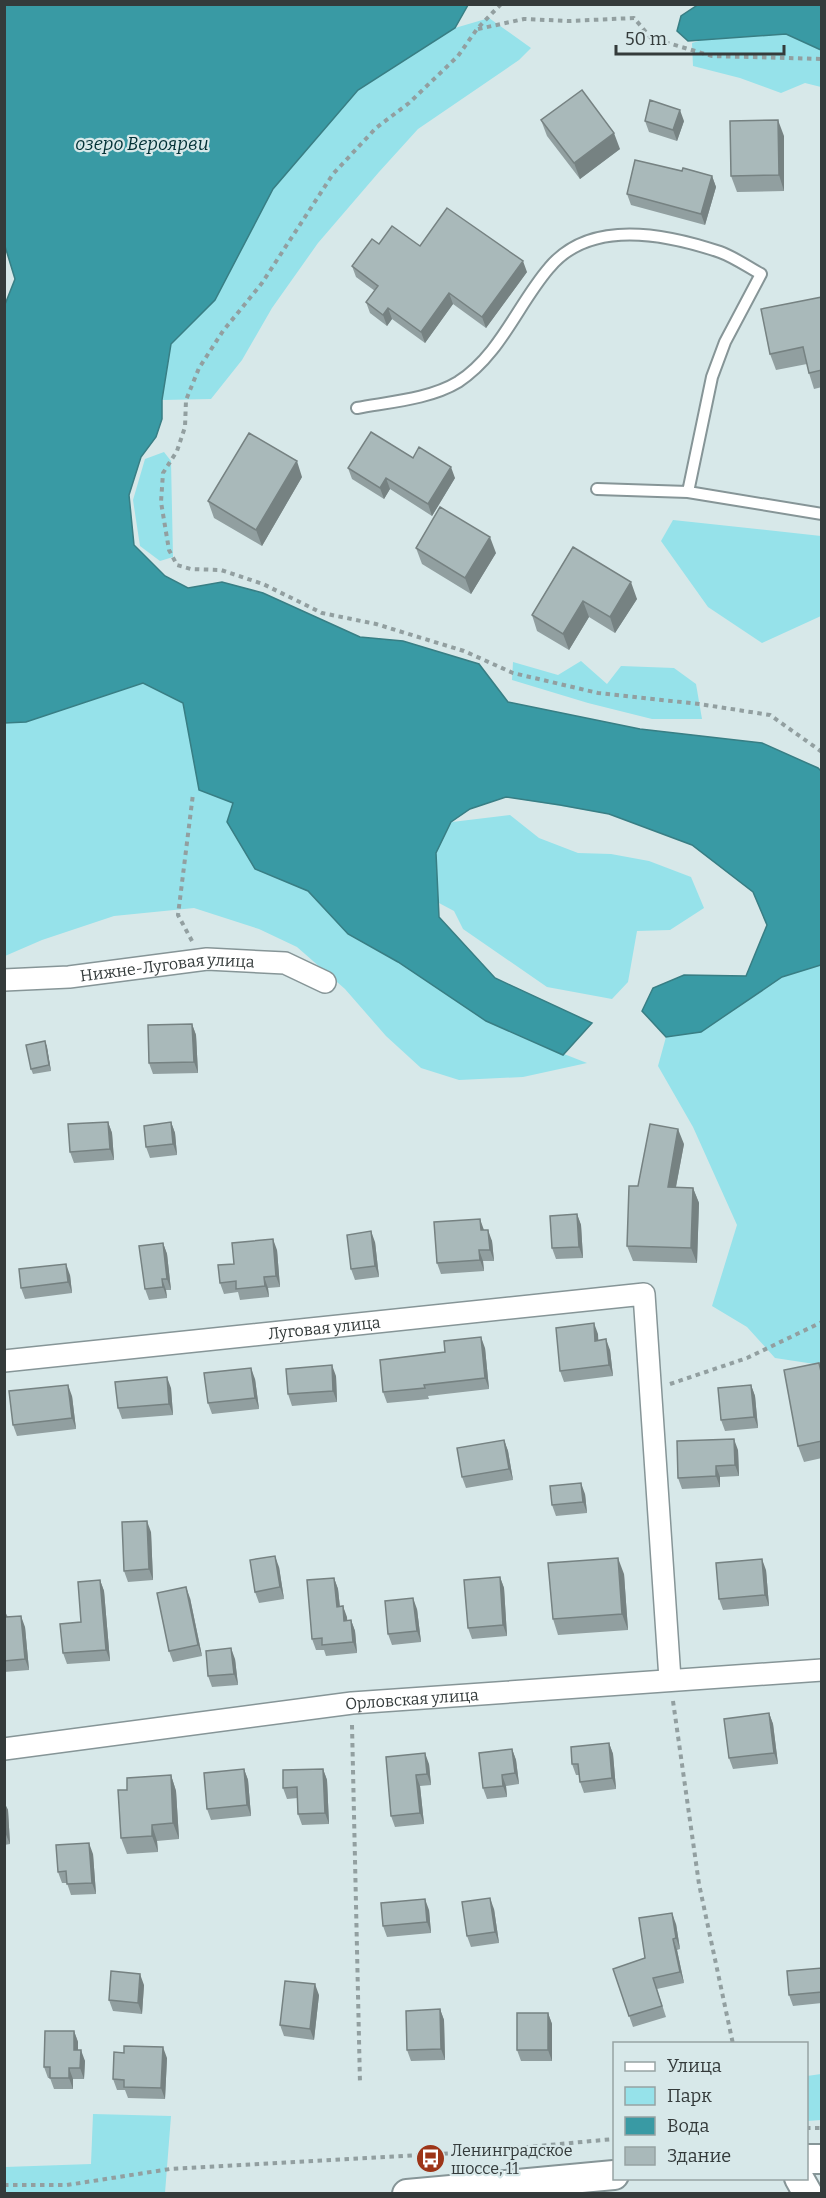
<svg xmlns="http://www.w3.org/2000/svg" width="826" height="2198" font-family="Bitter,serif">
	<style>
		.green { fill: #96e2ea }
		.water { fill: #399aa4; stroke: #387e84; stroke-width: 1.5 }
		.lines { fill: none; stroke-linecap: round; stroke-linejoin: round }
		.service-casing { stroke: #869597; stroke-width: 14 }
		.minor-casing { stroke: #869597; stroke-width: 24 }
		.secondary-casing { stroke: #869597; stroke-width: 32 }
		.path { stroke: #929fa0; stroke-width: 4; stroke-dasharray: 4.5 4.5; stroke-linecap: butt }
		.service { stroke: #fff; stroke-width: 10 }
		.minor { stroke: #fff; stroke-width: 21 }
		.secondary { stroke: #fff; stroke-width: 28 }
		.wall { fill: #919fa0 }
		.shaded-wall { fill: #768282 }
		.building { fill: #a9b9ba; stroke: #768282; stroke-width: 1.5 }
		.labels { text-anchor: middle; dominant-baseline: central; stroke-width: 4.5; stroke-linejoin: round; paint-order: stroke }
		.street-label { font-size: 16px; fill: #343b3b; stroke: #d7e8e9 }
		.poi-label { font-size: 16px; fill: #343b3b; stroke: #d7e8e9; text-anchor: start }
		.water-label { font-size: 18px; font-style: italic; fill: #013035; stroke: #d7e8e9 }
	</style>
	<rect width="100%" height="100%" fill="#d7e8e9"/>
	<path class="green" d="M5,5H468L455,28L489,18L531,48L519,60L418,129L379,172L318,243L272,308L242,360L211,399L162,400V419L156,437L141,457L129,495L134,545L165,576L188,588L222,582L263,593L360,637L403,641L479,664L508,702L640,729L762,743L821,770V1365L775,1358L747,1327L712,1306L737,1225L693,1127L658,1066L666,1037L642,1011L653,988L684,975L746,976L767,925L753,892L692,845L609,814L506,797L470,809L452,822L510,815L539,838L578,853L611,854L649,861L691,877L704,908L670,930L637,931L628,982L612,999L547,987L463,929L454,911L439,903V917L495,978L592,1023L564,1054L587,1063L523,1077L459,1080L421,1068L386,1036L345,989L297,947L259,929L194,908L114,916L42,940L5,956L4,307L15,279L4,243Z
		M699,5H821V87L805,83L781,93L740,78L693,66L692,43L702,40L688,41L677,31L681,16Z
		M164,452L171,461L173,557L160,561L140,546L133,500L145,459Z
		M673,520L821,536V616L762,643L708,607L661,541Z
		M581,661L607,684L621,666L674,668L696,684L702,719H652L588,703L512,680L513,662L558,675Z
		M821,2074V2120L807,2121V2076Z
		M93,2114L171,2116L165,2193H5V2167L91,2164Z"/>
	<path class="water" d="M5,4L468,5L455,28L358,90L273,189L215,300L171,344L162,400V419L156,437L141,457L129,495L134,545L165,576L188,588L222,582L263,593L360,637L403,641L479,664L508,702L640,729L762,743L818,768L822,772L821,965L782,977L701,1032L666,1037L642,1011L653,988L684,975L746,976L767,925L753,892L692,845L609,814L560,805L506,797L470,809L451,822L436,853L439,917L495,978L592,1023L563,1055L486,1021L398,962L348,934L308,891L255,869L227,822L233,803L199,790L183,703L143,683L26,722L5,723L4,307L15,279L4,243Z
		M699,4L821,5V50L786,34L688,41L677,31L681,16Z"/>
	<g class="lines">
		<defs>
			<path id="service" d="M357,408C389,402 430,399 458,382C500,355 518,304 549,268C590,218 667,234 720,252C734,257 748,267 761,274L725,342L712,377L688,492
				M597,489L688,492L822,514"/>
			<g id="minor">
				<path id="s1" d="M4,980L69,977L207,959L285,963L325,982"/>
				<path id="s2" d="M4,1361L644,1294L670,1679"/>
				<path id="s3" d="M4,1749L352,1703L822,1670"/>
			</g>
			<path id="secondary" d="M806,2159H822
				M799,2178L808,2194
				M407,2194L614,2175"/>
		</defs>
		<use href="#service" class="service-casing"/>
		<use href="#minor" class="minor-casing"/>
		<use href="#secondary" class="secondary-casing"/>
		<path class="path" d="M501,4L477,29L458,56L409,103L376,128L333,174L262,283L223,331L199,368L186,400L185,427L177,451L163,473L161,502L169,550L177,565L191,569L221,570L263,584L322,613L376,624L464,651L513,673L598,693L699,704L770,715L822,752
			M478,29L524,19L569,21L634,18L651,38L712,56L822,59
			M192,941L178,915L193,794
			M670,1384L747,1358L822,1322
			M673,1701L699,1884L733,2044
			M352,1725L360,2084
			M806,2128H822
			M4,2185H67L170,2169L474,2152L614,2139"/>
		<use href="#service" class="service"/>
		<use href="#minor" class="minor"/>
		<use href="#secondary" class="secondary"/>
	</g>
	<path class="wall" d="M541,120L620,149L580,179L547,136Z
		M645,121H684L677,141L649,132Z
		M784,136V191L737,192L731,176Z
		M682,171L712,176L716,187L705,225L631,205L627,194Z
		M379,244L420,246L527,272L486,328L453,304L425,343L392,319L387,326L370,313L366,302L375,291L356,277L352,266Z
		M822,297V387L814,389L809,373L807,364L776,370L770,354Z
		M413,458L455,478L432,516L390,489L384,499L352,479L348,468Z
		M302,477L262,546L214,518L208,501Z
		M573,547L637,599L615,633L589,617L569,650L537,631L532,615Z
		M416,548L496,553L471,594L422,564Z
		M192,1024L196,1035L198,1073L153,1074L149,1063Z
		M45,1041L47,1047L51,1071L33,1074L31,1069Z
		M108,1122L112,1133L114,1160L74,1163L70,1152Z
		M171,1122L175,1133L177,1155L150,1158L146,1147Z
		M684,1144L676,1187L693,1188L699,1203L697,1263L633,1261L627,1246L638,1186Z
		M577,1214L581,1225L583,1258L556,1259L552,1248Z
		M484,1230L492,1241L494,1261H483L484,1271L441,1274L437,1263Z
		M375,1242L379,1277L355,1280L351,1269Z
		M163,1243L167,1254L171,1290H166L167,1298L149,1300L145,1289Z
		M277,1250L280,1287L268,1288L269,1297L240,1300L238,1292L224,1294L220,1283L234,1264Z
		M70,1275L72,1293L25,1299L21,1288Z
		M598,1334V1340L610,1350L613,1376L564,1382L560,1371Z
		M485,1348L489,1389L428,1396L429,1399L387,1403L383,1392Z
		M819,1363L822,1370V1458L804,1462L798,1446Z
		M336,1376L337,1402L292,1406L288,1394Z
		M255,1379L259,1409L212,1414L208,1403Z
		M751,1385L755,1396L758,1428L725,1431L721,1420Z
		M171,1388L173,1415L122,1419L118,1408Z
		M72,1396L76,1429L17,1436L13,1425Z
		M504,1440L508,1451L513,1480L466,1488L462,1477Z
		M738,1450L739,1476L720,1477V1487L682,1489L678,1478Z
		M585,1494L587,1513L556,1516L552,1505Z
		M151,1532L153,1580L128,1582L124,1571Z
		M279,1567L284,1599L259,1603L255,1592Z
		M766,1570L769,1606L723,1610L719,1599Z
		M624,1574L628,1630L558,1635L553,1619Z
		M500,1577L504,1588L507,1636L472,1639L468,1628Z
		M334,1578L338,1589L340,1607L343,1606L347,1621L351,1620L355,1631L357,1653L326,1656L324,1650H316L312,1639Z
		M100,1580L104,1591L110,1661L67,1664L63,1653L81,1622Z
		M190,1598L202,1656L173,1662L169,1651Z
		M417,1609L421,1642L392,1645L388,1634Z
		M4,1610L8,1617L25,1627L29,1670L4,1672Z
		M235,1659L238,1685L212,1687L208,1676Z
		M769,1713L773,1724L778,1764L733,1769L729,1758Z
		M609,1743L613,1754L616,1789L584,1793L580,1782L579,1775H576L572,1764Z
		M512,1749L516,1760L519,1784L506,1786L507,1797L487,1799L483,1788Z
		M386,1757L429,1764L431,1785L420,1786L424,1824L395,1827L391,1816Z
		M244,1769L248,1780L251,1816L211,1820L207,1809Z
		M323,1769L327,1780L329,1824L302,1825L298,1814V1798L287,1799L283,1788Z
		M171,1775L176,1791L179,1839L157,1841L158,1852L127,1854L121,1838L127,1790Z
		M4,1802L8,1810L10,1844L4,1845Z
		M93,1854L96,1894L71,1895L67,1883H62L58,1872Z
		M494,1909L499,1943L471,1947L467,1936Z
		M429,1910L431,1933L387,1937L383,1926Z
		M676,1924L680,1949L677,1950L684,1983L657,1989L666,2017L633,2027L613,1969L645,1958Z
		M822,1968V2003L793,2006L789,1995Z
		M144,1985L142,2014L113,2011L109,2000Z
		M319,1995L314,2040L284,2036L280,2025Z
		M440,2009L444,2020L445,2060L411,2061L407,2050Z
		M548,2013L552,2024V2061H521L517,2050Z
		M74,2031L78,2042V2050L85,2061L84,2079H73V2089H54L50,2078H48L44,2067Z
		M124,2053L167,2058L165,2099L128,2098L125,2090H117L113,2079Z"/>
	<path class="shaded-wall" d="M680,110L684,121L677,141L673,130Z
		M778,120L784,136V191L779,175Z
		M614,133L620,149L580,179L574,163Z
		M712,176L716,187L705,225L701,214Z
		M523,261L527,272L486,328L482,317Z
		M449,293L453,304L425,343L421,332Z
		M388,308L392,319L387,326L383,315Z
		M297,461L302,477L262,546L256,530Z
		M451,467L455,478L432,516L428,504Z
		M386,478L390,489L384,499L380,488Z
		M490,537L496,553L471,594L465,578Z
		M631,582L637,599L615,633L610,617Z
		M583,601L589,617L569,650L563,634Z
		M192,1024L196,1035L198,1073L194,1062Z
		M45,1041L47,1047L51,1071L49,1065Z
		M108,1122L112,1133L114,1160L110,1149Z
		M171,1122L175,1133L177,1155L173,1144Z
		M678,1129L684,1144L673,1202L668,1187Z
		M693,1188L699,1203L697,1263L691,1248Z
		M577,1214L581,1225L583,1258L579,1247Z
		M480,1219L484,1230H481Z
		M488,1230L492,1241L494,1261L490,1250Z
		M371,1231L375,1242L379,1277L375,1266Z
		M273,1239L277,1250L280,1287L276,1276Z
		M163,1243L167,1254L171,1290L167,1279Z
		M479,1250L483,1261L484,1271L480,1260Z
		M66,1264L70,1275L72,1293L68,1282Z
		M264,1277L268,1288L269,1297L265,1286Z
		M162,1279L166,1290L167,1298L163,1287Z
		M594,1323L598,1334L599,1352L595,1341Z
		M481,1337L485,1348L489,1389L485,1378Z
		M606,1339L610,1350L613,1376L609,1365Z
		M332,1365L336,1376L337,1402L333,1391Z
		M251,1368L255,1379L259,1409L255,1398Z
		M167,1377L171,1388L173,1415L169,1404Z
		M68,1385L72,1396L76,1429L72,1418Z
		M751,1385L755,1396L758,1428L754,1417Z
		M734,1439L738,1450L739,1476L735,1465Z
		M504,1440L508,1451L513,1480L509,1469Z
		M716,1466L720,1477V1487L716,1476Z
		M581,1483L585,1494L587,1513L583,1502Z
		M147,1521L151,1532L153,1580L149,1569Z
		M275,1556L279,1567L284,1599L280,1587Z
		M618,1558L624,1574L628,1630L622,1614Z
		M762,1559L766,1570L769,1606L765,1595Z
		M500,1577L504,1588L507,1636L503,1625Z
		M334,1578L338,1589L341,1618L337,1607Z
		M100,1580L104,1591L110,1661L106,1650Z
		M186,1587L190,1598L202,1656L198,1645Z
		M413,1598L417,1609L421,1642L417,1631Z
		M343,1606L347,1617L348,1632L344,1621Z
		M21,1616L25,1627L29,1670L25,1659Z
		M351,1620L355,1631L357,1653L353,1642Z
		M231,1648L235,1659L238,1685L234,1674Z
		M769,1713L773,1724L778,1764L774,1753Z
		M609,1743L613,1754L616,1789L612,1778Z
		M512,1749L516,1760L519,1784L515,1773Z
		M425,1753L429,1764L431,1785L427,1774Z
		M244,1769L248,1780L251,1816L247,1805Z
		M323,1769L327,1780L329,1824L325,1813Z
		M171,1775L176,1791L179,1839L173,1823Z
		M416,1775L420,1786L424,1824L420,1813Z
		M502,1775L506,1786L507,1797L503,1786Z
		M4,1802L8,1810L10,1844L4,1830Z
		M152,1825L157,1841L158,1852L152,1836Z
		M89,1843L93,1854L96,1894L92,1883Z
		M490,1898L494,1909L499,1943L495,1932Z
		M425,1899L429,1910L431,1933L427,1922Z
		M672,1913L676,1924L680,1949L676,1938Z
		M673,1939L677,1950L684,1983L680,1972Z
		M140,1974L144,1985L142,2014L138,2003Z
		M315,1984L319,1995L314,2040L310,2029Z
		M440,2009L444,2020L445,2060L441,2049Z
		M548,2013L552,2024V2061L548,2050Z
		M74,2031L78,2042V2061L74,2050Z
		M163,2047L167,2058L165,2099L161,2088Z
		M81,2050L85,2061L84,2079L80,2068Z
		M69,2068L73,2079V2089L69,2078Z"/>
	<path class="building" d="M582,90L614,133L574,163L541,120Z
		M650,100L680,110L673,130L645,121Z
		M778,120L779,175L731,176L730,121Z
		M635,160L682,171L683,168L712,176L701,214L627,194Z
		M447,208L523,261L482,317L449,293L421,332L388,308L383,315L366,302L378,286L352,266L372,239L379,244L392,226L420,246Z
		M822,297V370L809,373L803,347L770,354L761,309Z
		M371,432L413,458L419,447L451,467L428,504L386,478L380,488L348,468Z
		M249,433L297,461L256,530L208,501Z
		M440,507L490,537L465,578L416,548Z
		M573,547L631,582L610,617L583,601L563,634L532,615Z
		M192,1024L194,1062L149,1063L148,1025Z
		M45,1041L49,1065L31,1069L26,1045Z
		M108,1122L110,1149L70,1152L68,1124Z
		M171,1122L173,1144L146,1147L144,1126Z
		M650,1124L678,1129L668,1187L693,1188L691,1248L627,1246L629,1186H638Z
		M577,1214L579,1247L552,1248L550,1216Z
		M480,1219L481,1230H488L490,1250H479L480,1260L437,1263L434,1222Z
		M371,1231L375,1266L351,1269L347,1235Z
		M273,1239L276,1276L264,1277L265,1286L236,1289V1281L220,1283L218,1265L234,1264L232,1243Z
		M163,1243L167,1279H162L163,1287L145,1289L139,1246Z
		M66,1264L68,1282L21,1288L19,1269Z
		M594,1323L595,1341L606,1339L609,1365L560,1371L556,1328Z
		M481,1337L485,1378L424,1385L425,1388L383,1392L380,1360L445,1352L444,1341Z
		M819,1363L822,1376V1441L798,1446L784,1370Z
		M332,1365L333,1391L288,1394L286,1369Z
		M251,1368L255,1398L208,1403L204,1373Z
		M167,1377L169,1404L118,1408L115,1382Z
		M68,1385L72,1418L13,1425L9,1391Z
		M751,1385L754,1417L721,1420L718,1388Z
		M734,1439L735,1465L716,1466V1476L678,1478L677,1441Z
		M504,1440L509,1469L462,1477L457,1448Z
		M581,1483L583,1502L552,1505L550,1486Z
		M147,1521L149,1569L124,1571L122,1522Z
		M275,1556L280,1587L255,1592L250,1560Z
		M618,1558L622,1614L553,1619L548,1563Z
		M762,1559L765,1595L719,1599L716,1563Z
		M500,1577L503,1625L468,1628L464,1580Z
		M334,1578L337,1607L343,1606L344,1621L351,1620L353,1642L322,1645V1638L312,1639L307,1580Z
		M100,1580L106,1650L63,1653L60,1624L81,1622L78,1582Z
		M186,1587L198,1645L169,1651L157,1593Z
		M413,1598L417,1631L388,1634L385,1601Z
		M4,1610L6,1617L21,1616L25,1659L4,1661Z
		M231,1648L234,1674L208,1676L206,1651Z
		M769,1713L774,1753L729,1758L724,1719Z
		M609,1743L612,1778L580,1782L578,1764H572L571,1747Z
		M512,1749L515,1773L502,1775L503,1786L483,1788L479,1753Z
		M425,1753L427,1774L416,1775L420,1813L391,1816L386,1757Z
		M244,1769L247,1805L207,1809L204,1773Z
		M323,1769L325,1813L298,1814L297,1787L283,1788V1770Z
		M171,1775L173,1823L152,1825V1836L121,1838L118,1790H127V1778Z
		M89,1843L92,1883L67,1884L66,1871L58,1872L56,1845Z
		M490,1898L495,1932L467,1936L462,1902Z
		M425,1899L427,1922L383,1926L381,1903Z
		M672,1913L676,1938L673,1939L680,1972L653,1978L662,2006L629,2016L613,1969L645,1958L639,1918Z
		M822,1968V1992L789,1995L787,1971Z
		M111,1971L140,1974L138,2003L109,2000Z
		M285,1981L315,1984L310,2029L280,2025Z
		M440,2009L441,2049L407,2050L406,2011Z
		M517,2013H548V2050H517Z
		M45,2031H74V2050H81L80,2068H69V2078H50V2067H44Z
		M124,2046L163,2047L161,2088L124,2087V2080L113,2079L114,2052L124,2053Z"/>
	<defs>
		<symbol id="bus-disc" viewBox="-11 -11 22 22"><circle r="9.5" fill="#9d3518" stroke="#d7e8e9"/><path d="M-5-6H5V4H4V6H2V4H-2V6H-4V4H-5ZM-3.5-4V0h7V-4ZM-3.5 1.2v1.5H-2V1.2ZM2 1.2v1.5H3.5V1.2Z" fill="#fff"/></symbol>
	</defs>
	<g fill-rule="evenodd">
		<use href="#bus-disc" x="414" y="2142" width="33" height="33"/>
	</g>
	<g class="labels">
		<g class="street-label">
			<text stroke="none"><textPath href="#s1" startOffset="164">Нижне-Луговая улица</textPath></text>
			<text stroke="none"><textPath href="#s2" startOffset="322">Луговая улица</textPath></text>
			<text stroke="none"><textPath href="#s3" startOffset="411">Орловская улица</textPath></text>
		</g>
		<g class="poi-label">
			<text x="451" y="2150">Ленинградское<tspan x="451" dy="18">шоссе, 11</tspan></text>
		</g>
		<g class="water-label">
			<text x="142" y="144">озеро Вероярви</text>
		</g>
	</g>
	<rect width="826" height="2198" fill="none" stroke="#343b3b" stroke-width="12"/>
	<rect x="613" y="2042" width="195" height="138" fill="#d7e8e9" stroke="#96a3a3" stroke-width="1.5"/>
	<rect x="625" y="2062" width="30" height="9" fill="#ffffff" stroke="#96a3a3" stroke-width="1.5"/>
	<text x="667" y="2072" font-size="18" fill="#343b3b">Улица</text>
	<rect x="625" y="2087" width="30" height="18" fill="#96e2ea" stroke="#96a3a3" stroke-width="1.5"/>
	<text x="667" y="2102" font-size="18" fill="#343b3b">Парк</text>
	<rect x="625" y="2117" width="30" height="18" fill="#399aa4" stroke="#96a3a3" stroke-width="1.5"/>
	<text x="667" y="2132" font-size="18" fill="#343b3b">Вода</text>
	<rect x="625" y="2147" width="30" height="18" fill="#a9b9ba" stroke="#96a3a3" stroke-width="1.5"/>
	<text x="667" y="2162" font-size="18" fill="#343b3b">Здание</text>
	<path d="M616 45v9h168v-9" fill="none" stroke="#343b3b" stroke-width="3"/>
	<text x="625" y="45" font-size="18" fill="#343b3b" stroke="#d7e8e9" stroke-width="4.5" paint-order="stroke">50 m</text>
</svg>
